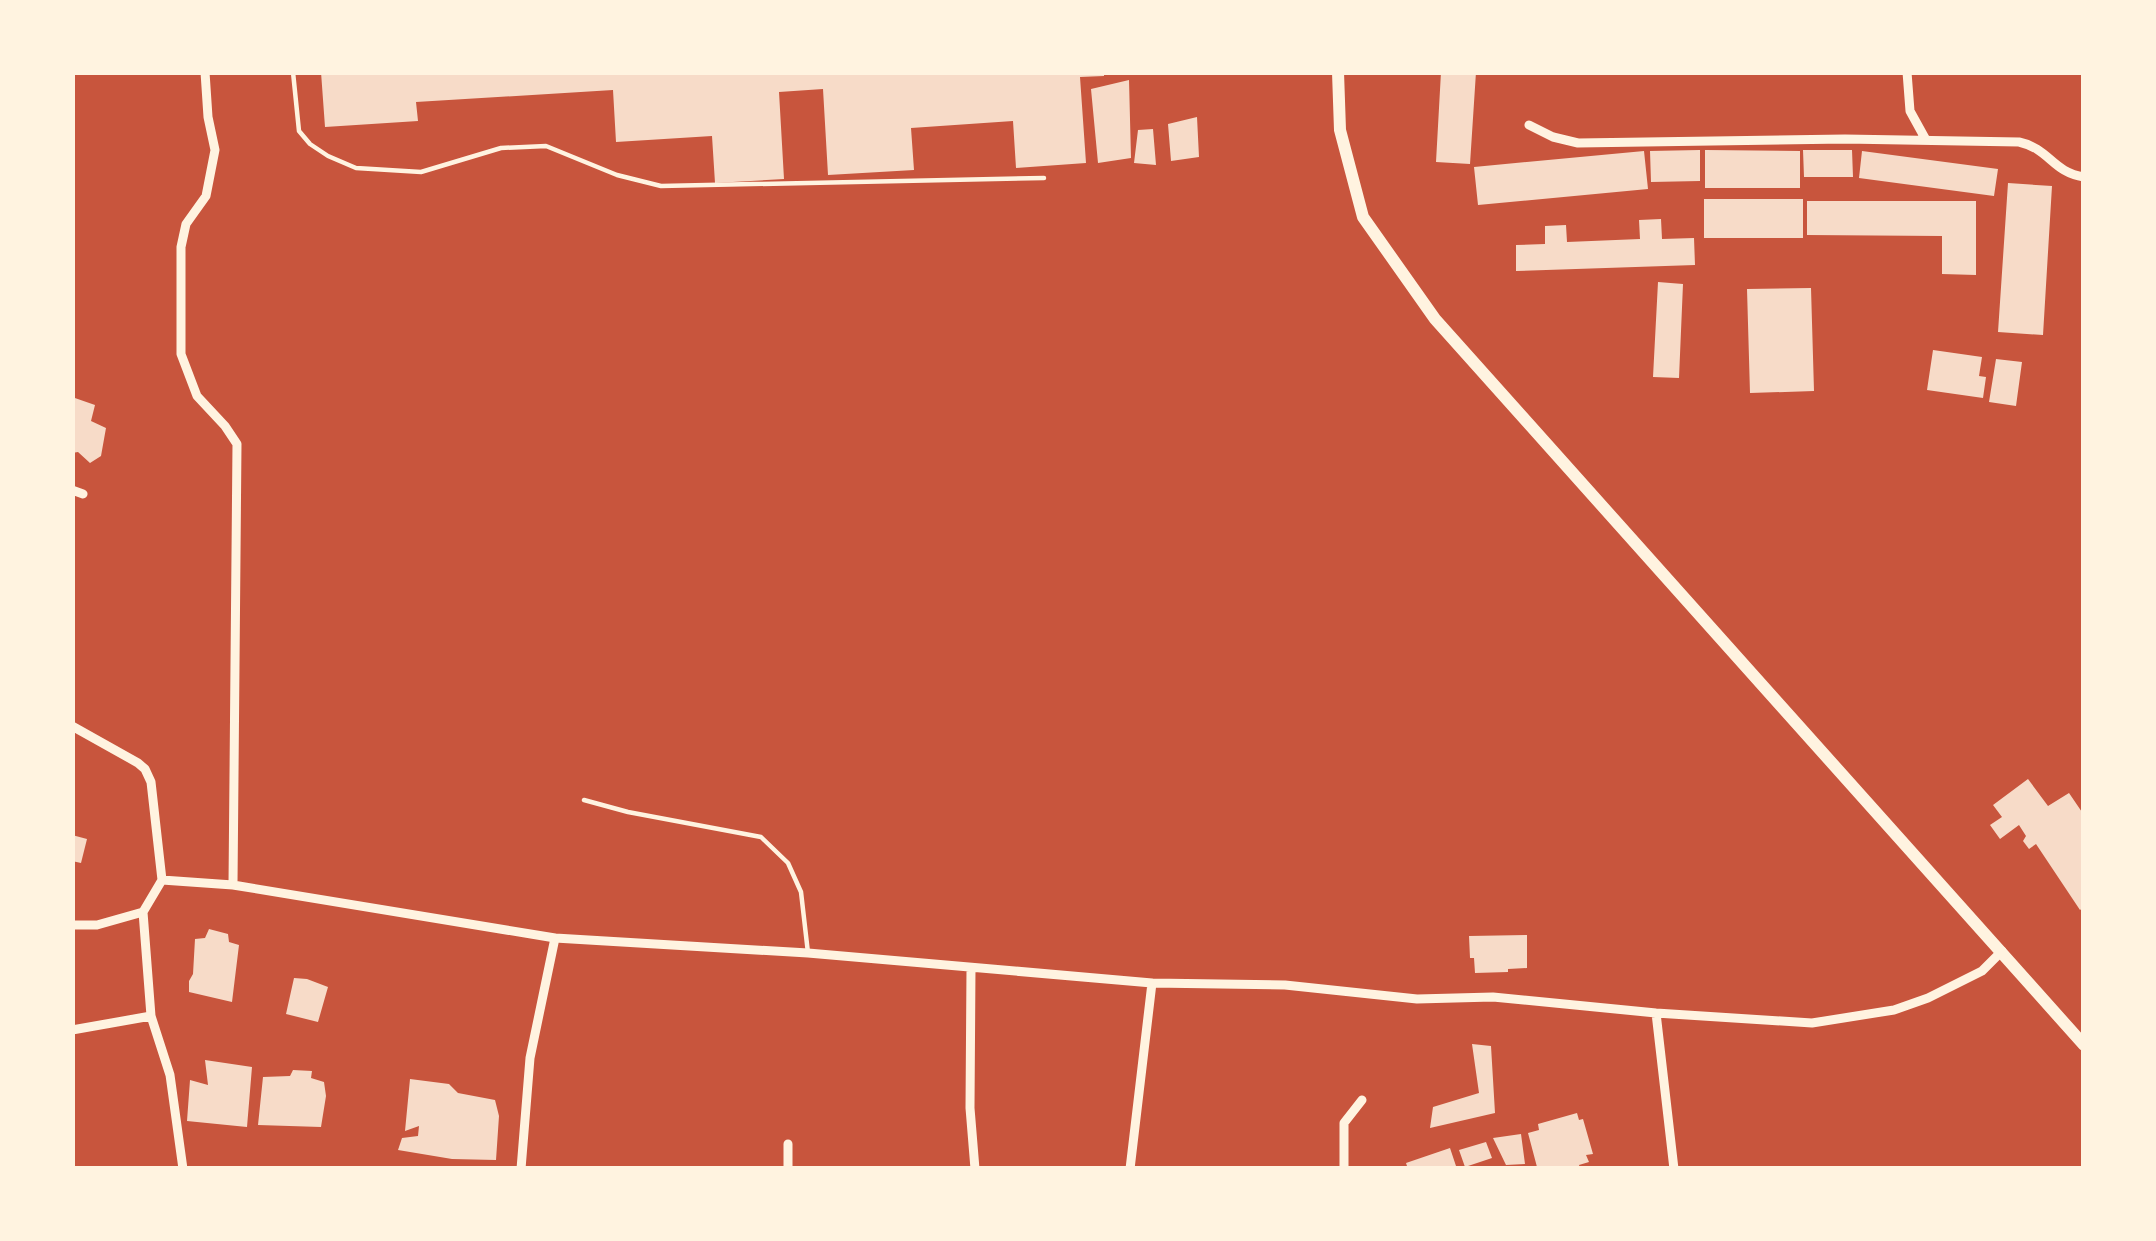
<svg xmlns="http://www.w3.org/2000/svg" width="2156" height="1241" font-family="Manrope,sans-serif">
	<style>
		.building { fill: #f7dbc8 }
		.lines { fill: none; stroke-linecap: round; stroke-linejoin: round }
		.service { stroke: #fff3e0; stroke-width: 4.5 }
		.minor { stroke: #fff3e0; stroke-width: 9 }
		.secondary { stroke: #fff3e0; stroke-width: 12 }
	</style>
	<rect width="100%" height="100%" fill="#c8553d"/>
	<path class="building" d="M321,72H1104V76L1080,77L1086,163L1016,168L1013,121L911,128L914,170L828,175L823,89L779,92L784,179L715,183L712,136L616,142L613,90L416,102L418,121L325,127Z
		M1441,72H1476L1470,164L1436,162Z
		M1129,80L1131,158L1098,163L1091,89Z
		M1197,117L1199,157L1171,161L1168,124Z
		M1153,129L1156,165L1134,163L1138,130Z
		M1700,150V181L1651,182L1650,151Z
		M1705,150L1800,151V188H1705Z
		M1803,150H1852L1853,177H1804Z
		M1644,151L1648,189L1478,205L1474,167Z
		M1862,151L1998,169L1994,196L1859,178Z
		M2008,183L2052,186L2043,335L1998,332Z
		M1704,199H1803V238H1704Z
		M1807,201H1976V275L1942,274V236L1807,235Z
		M1661,219L1662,239L1694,238L1695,265L1516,271V245L1545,244V226L1566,225L1567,242L1640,239L1639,220Z
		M1658,282L1683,284L1679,378L1653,377Z
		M1811,288L1814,391L1750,393L1747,289Z
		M1933,350L1982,357L1979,376L1986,377L1983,398L1927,390Z
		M1996,359L2022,362L2016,406L1989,402Z
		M72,397L95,405L91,421L106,428L101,456L90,463L78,452L72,453Z
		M2028,779L2048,806L2069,793L2084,815V907L2080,910L2036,844L2029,849L2023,841L2026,836L2019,825L2000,839L1990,825L2002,817L1993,805Z
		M72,835L87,839L81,863L72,861Z
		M209,929L228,934L229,942L239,945L232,1002L189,992V981L193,974L195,939L205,938Z
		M1527,935V968L1508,969V972L1475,973L1474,958H1470L1469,936Z
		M294,978L307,979L328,987L318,1022L286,1014Z
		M1472,1044L1491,1046L1495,1113L1430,1128L1433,1107L1479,1093Z
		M205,1060L252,1067L247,1127L187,1121L190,1080L208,1085Z
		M293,1070L312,1071L311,1078L324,1082L326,1096L321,1127L258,1125L263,1077L290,1076Z
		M410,1079L449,1084L458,1093L495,1100L499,1116L496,1160L452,1159L398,1150L402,1138L418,1136L419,1126L405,1131Z
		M1577,1113L1579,1120L1583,1119L1593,1154L1586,1155L1589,1162L1579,1165L1580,1169L1537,1167L1528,1133L1539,1130L1538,1124Z
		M1521,1134L1525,1164L1506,1165L1493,1138Z
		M1486,1142L1492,1158L1465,1167L1459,1150Z
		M1450,1148L1457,1169H1408L1406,1163Z"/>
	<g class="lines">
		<path class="service" d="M293,72L299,131L310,144L328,156L356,168L421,172L501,148L546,146L617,175L661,186L1044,178
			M584,800L628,812L761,837L788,863L801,892L808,953"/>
		<path class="minor" d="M205,72L208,117L215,150L206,196L186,224L181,247V354L197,396L225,426L237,444L233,885
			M1907,72L1910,111L1926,140
			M1529,125L1553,137L1578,143L1845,139L2019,142C2050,149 2052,172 2084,177
			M72,490L83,494
			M72,726L138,763L145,769L151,782L162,880L143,912L97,925H72
			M162,880L233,885L555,938L808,953L1152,983L1285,985L1417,999L1493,997L1656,1013L1812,1023L1894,1010L1928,998L1982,971L2002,951
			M143,912L151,1016L170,1075L183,1169
			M971,968L970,1108L975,1169
			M1656,1013L1674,1169
			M72,1030L151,1016
			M788,1144V1169
			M521,1169L530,1058L555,938
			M1130,1169L1152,983
			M1344,1169V1123L1362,1100"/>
		<path class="secondary" d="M1338,72L1340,130L1363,217L1435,319L2084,1045"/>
	</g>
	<rect width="2156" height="1241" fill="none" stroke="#fff3e0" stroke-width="150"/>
</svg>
